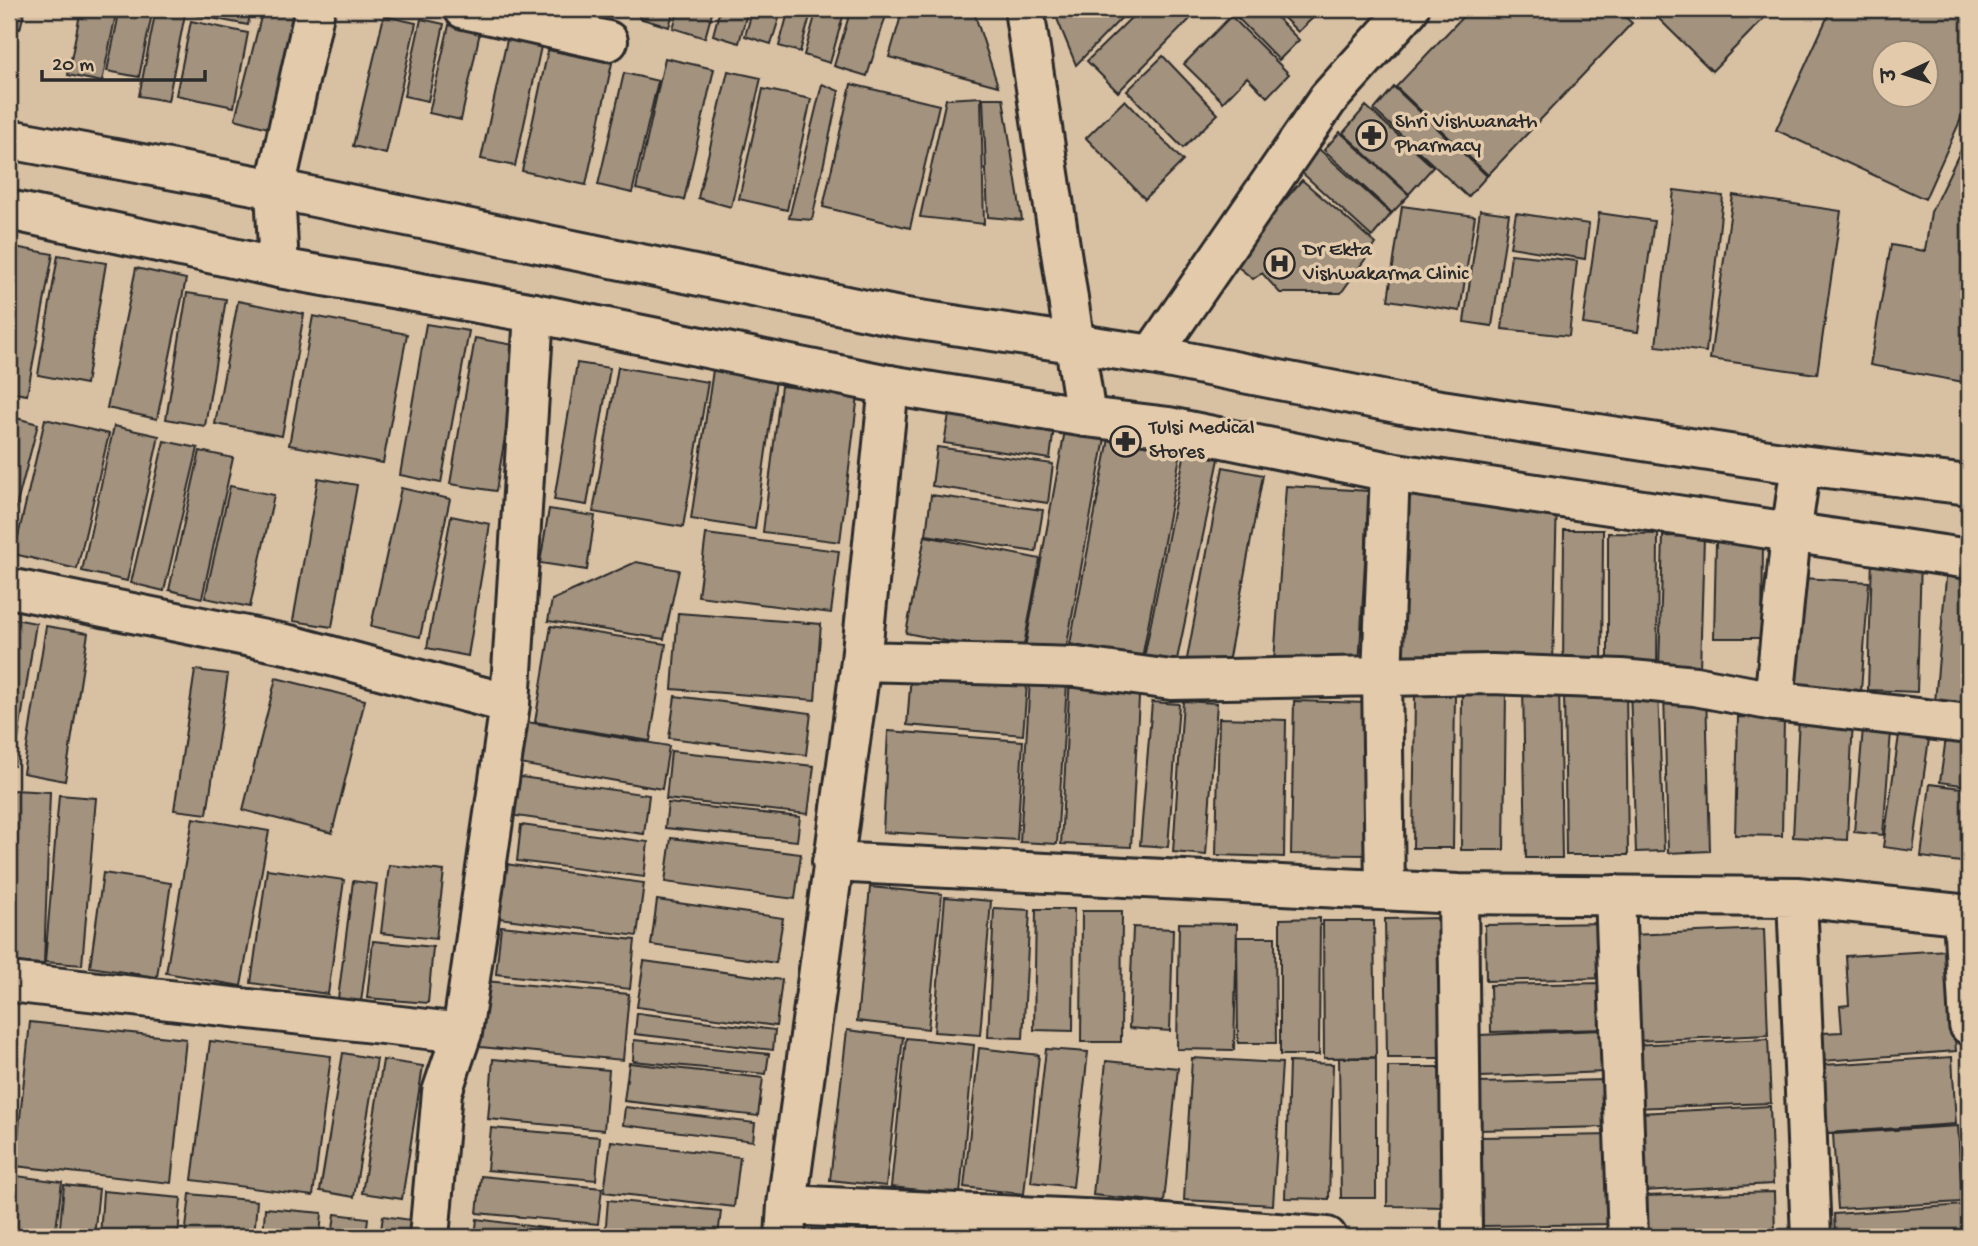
<svg xmlns="http://www.w3.org/2000/svg" width="1978" height="1246" font-family="'Gochi Hand','Playpen Sans Deva',sans-serif">
	<style>
		.building { fill: #a2927e; stroke: #2b2b2b; stroke-width: 2; fill-rule: evenodd }
		.lines { fill: none; stroke-linecap: round; stroke-linejoin: round }
		.street-casing { stroke: #2b2b2b; stroke-width: 44 }
		.secondary-casing { stroke: #2b2b2b; stroke-width: 44 }
		.street { stroke: #e3caab; stroke-width: 38 }
		.secondary { stroke: #e3caab; stroke-width: 38 }
		.labels { text-anchor: middle; dominant-baseline: central; stroke-width: 7; stroke-linejoin: round; paint-order: stroke }
		.poi-label { font-size: 21px; fill: #2b2b2b; stroke: #e3caab; text-anchor: start }
	</style>
	<rect width="100%" height="100%" fill="#d8c0a3"/>
	<filter id="ink" filterUnits="userSpaceOnUse"><feTurbulence type="fractalNoise" baseFrequency=".0143" numOctaves="2"/><feDisplacementMap in="SourceGraphic" scale="14" xChannelSelector="R" yChannelSelector="G"/><feConvolveMatrix kernelMatrix="1 2 1 2 8 2 1 2 1" color-interpolation-filters="sRGB"/></filter>
	<g filter="url(#ink)">
		<path class="building" d="M9,9H25L20,29L9,27Z
			M81,9H117L102,82L68,75Z
			M120,9H153L139,77L107,71Z
			M156,9H186L168,101L139,96Z
			M191,9H251L248,25L190,14Z
			M263,9H310L279,131L235,119Z
			M566,9H594L591,19L565,12Z
			M642,9H674L669,27L639,18Z
			M679,9H713L705,38L673,28Z
			M720,9H748L739,43L713,35Z
			M753,9H782L771,44L745,36Z
			M789,9H812L800,52L779,46Z
			M817,9H845L830,63L804,55Z
			M851,9H888L867,76L834,66Z
			M903,9H973L998,86L889,57Z
			M1053,9H1130L1076,65Z
			M1140,9H1189L1195,14L1118,92L1087,61Z
			M1229,9H1268L1299,40L1279,60Z
			M1275,9H1319L1320,11L1298,32Z
			M1470,9H1616L1632,23L1488,175L1396,87Z
			M1663,9H1773L1712,71L1656,16Z
			M1831,9H1969V101L1925,199L1776,130ZM1884,52H1926V94H1884Z
			M384,16L416,23L386,154L353,146Z
			M1231,16L1289,74L1267,97L1247,77L1223,102L1184,64Z
			M421,19L444,24L428,101L404,96Z
			M191,21L248,33L234,107L176,95Z
			M449,25L480,32L461,120L429,113Z
			M508,35L542,42L515,166L481,159Z
			M548,50L612,63L586,185L522,171Z
			M1163,56L1218,114L1183,148L1127,91Z
			M665,58L714,69L684,200L636,189Z
			M728,71L761,78L731,207L698,198Z
			M624,73L658,81L632,193L598,185Z
			M822,84L839,91L812,220L789,218Z
			M851,84L939,105L910,228L823,207Z
			M1394,87L1487,176L1468,197L1374,110Z
			M763,89L811,99L787,210L739,199Z
			M981,97L984,224L920,217L946,99Z
			M983,98H1003L1022,220L988,217Z
			M1125,100L1183,161L1145,199L1086,138Z
			M1366,106L1433,167L1409,194L1343,133Z
			M1340,132L1409,195L1392,213L1324,150Z
			M1969,133V383L1870,365L1891,245L1925,251L1931,212Z
			M1319,149L1391,214L1372,237L1299,170Z
			M1302,180L1376,244L1341,293H1280L1262,273L1253,279L1232,262Z
			M1674,190L1723,196L1706,352L1656,346Z
			M1733,195L1841,211L1817,374L1710,359Z
			M1402,206L1475,216L1460,311L1388,300Z
			M1480,210L1509,214L1492,326L1464,322Z
			M1516,213L1589,224L1585,259L1510,247Z
			M1599,213L1654,221L1638,332L1583,324Z
			M9,246L53,254L27,395L9,392Z
			M1511,254L1577,261L1569,336L1502,329Z
			M58,255L106,263L86,384L38,375Z
			M136,268L186,279L157,419L107,408Z
			M187,293L226,299L205,426L166,419Z
			M238,301L304,314L282,436L215,424Z
			M313,316L407,334L383,463L289,445Z
			M426,324L469,331L441,483L400,475Z
			M475,338L520,346L496,491L450,484Z
			M577,363L610,368L587,505L554,500Z
			M618,367L708,382L683,527L593,512Z
			M713,370L776,380L755,529L691,519Z
			M781,386L858,395L840,542L763,532Z
			M951,403L1055,419L1050,459L944,443Z
			M1068,414L1108,422L1064,660L1024,653Z
			M9,416L38,424L9,534Z
			M45,419L109,434L77,569L14,554Z
			M114,426L159,436L127,581L82,571Z
			M1110,433L1182,446L1142,658L1070,644Z
			M164,441L198,448L164,591L131,583Z
			M937,447L1053,464L1048,503L932,486Z
			M200,451L233,458L202,598L169,590Z
			M1185,452L1219,459L1175,669L1143,663Z
			M1223,467L1263,475L1226,673L1186,664Z
			M318,478L357,485L332,627L293,621Z
			M230,486L274,495L250,607L205,598Z
			M1286,486L1369,491L1359,667L1274,662Z
			M401,488L450,499L420,637L371,626Z
			M1393,493L1557,498L1553,664L1389,659Z
			M931,495L1043,510L1036,552L926,535Z
			M549,509L595,516L587,570L540,563Z
			M451,516L490,524L468,656L427,648Z
			M1564,530H1603L1602,673H1563Z
			M1608,533L1658,534L1657,674H1608Z
			M706,534L839,551L831,613L698,596Z
			M925,536L1040,559L1022,656L906,633Z
			M1663,536L1704,537L1700,669L1659,667Z
			M1716,542H1763L1762,638H1714Z
			M1872,558L1921,560L1917,692L1868,690Z
			M636,562L679,570L664,639L548,621L552,600Z
			M1947,567L1969,569V705L1935,702Z
			M1802,578L1869,582L1861,691L1794,687Z
			M678,613L821,624L815,700L672,689Z
			M9,618L36,623L14,766L9,765Z
			M46,626L88,633L65,781L23,773Z
			M551,626L666,644L650,741L535,722Z
			M195,670L228,674L207,814L174,810Z
			M911,674L1027,684L1023,735L907,725Z
			M1070,675L1140,679L1131,847L1061,844Z
			M276,678L365,700L332,833L243,810Z
			M1030,680L1067,683L1057,844L1020,842Z
			M1559,683L1562,858H1526L1523,684Z
			M1626,685L1628,855H1566L1564,686Z
			M1658,688L1664,851L1636,852L1630,689Z
			M1706,690L1710,851L1668,853L1664,692Z
			M1462,691L1506,692L1504,850H1461Z
			M1415,695H1455L1453,848H1413Z
			M675,696L811,713L806,755L669,738Z
			M1183,701L1217,703L1206,855L1173,852Z
			M1294,701L1369,703L1367,855L1291,854Z
			M1152,702L1179,704L1168,847L1140,845Z
			M1738,717L1784,718L1782,836L1735,835Z
			M1799,717L1853,719L1847,840L1793,837Z
			M1864,717L1892,719L1883,835L1854,832Z
			M1219,718L1286,720L1284,857L1216,855Z
			M521,721L669,746L662,789L514,763Z
			M1901,721L1931,725L1913,851L1883,847Z
			M888,731L1023,741L1017,840L883,832Z
			M1946,737L1969,741V786L1940,782Z
			M671,751L814,766L808,814L666,799Z
			M514,776L649,795L644,834L509,815Z
			M1930,784L1969,789V863L1921,857Z
			M13,790L50,792L44,964L9,962Z
			M59,795L96,798L82,965L45,962Z
			M668,803L800,817L797,841L665,828Z
			M193,818L269,831L241,986L166,973Z
			M521,825L648,842L644,877L517,861Z
			M671,838L801,854L795,899L665,882Z
			M505,864L644,883L637,936L498,918Z
			M389,865L444,871L436,939L381,933Z
			M267,869L344,880L328,994L251,983Z
			M103,873L171,883L157,977L90,967Z
			M353,881L377,884L361,1002L338,999Z
			M870,887L942,894L928,1029L857,1021Z
			M945,897L991,901L980,1035L934,1032Z
			M657,900L783,918L776,963L651,945Z
			M994,908L1030,910L1023,1038L988,1037Z
			M1036,909H1074L1073,1031L1034,1030Z
			M1082,911H1122L1121,1042H1081Z
			M1320,918L1319,1055H1280V919Z
			M1444,918L1446,1058H1387L1385,919Z
			M1323,921H1374L1376,1057L1324,1058Z
			M1179,923L1237,924L1234,1050L1177,1049Z
			M1608,923L1609,978L1486,981L1485,925Z
			M501,926L635,940L630,989L496,974Z
			M1133,927L1173,929L1170,1031L1129,1028Z
			M1764,929L1768,1035L1636,1041L1631,935Z
			M1237,937H1275L1276,1043H1238Z
			M373,941L433,947L428,1003L367,998Z
			M1948,950L1956,1051L1823,1061L1822,1033L1842,1032L1840,1006L1849,1005L1846,956Z
			M644,961L782,980L776,1026L637,1007Z
			M485,981L629,994L623,1060L480,1047Z
			M1606,983L1608,1029L1491,1032L1490,985Z
			M637,1013L775,1030L773,1050L635,1034Z
			M30,1022L186,1039L171,1183L15,1166Z
			M847,1030L903,1037L886,1186L830,1180Z
			M1604,1030L1606,1072L1481,1077L1480,1035Z
			M906,1038L974,1045L960,1194L891,1187Z
			M1768,1039L1771,1103L1632,1108L1629,1045Z
			M634,1040L769,1054L766,1074L633,1061Z
			M210,1041L331,1056L313,1196L192,1180Z
			M979,1048L1039,1055L1024,1194L964,1187Z
			M1046,1049L1088,1052L1073,1187L1031,1182Z
			M343,1053L377,1059L354,1197L320,1191Z
			M1952,1057L1956,1124L1827,1133L1823,1065Z
			M1192,1058L1282,1063L1273,1205L1184,1200Z
			M1339,1058H1376V1198H1341Z
			M493,1059L609,1070L604,1130L488,1119Z
			M383,1060L423,1066L402,1199L362,1193Z
			M1106,1061L1178,1068L1164,1202L1093,1195Z
			M1289,1062L1333,1064L1329,1199L1285,1198Z
			M629,1063L763,1078L758,1116L624,1101Z
			M1388,1067H1450L1449,1207L1387,1206Z
			M1607,1080L1608,1127L1478,1130L1476,1083Z
			M1770,1106L1773,1184L1643,1191L1640,1113Z
			M625,1107L755,1123L753,1141L623,1125Z
			M1958,1126L1962,1202L1838,1209L1833,1134Z
			M491,1128L600,1137L596,1180L487,1170Z
			M1614,1135L1615,1224L1483,1226L1481,1137Z
			M611,1141L740,1157L734,1207L604,1192Z
			M9,1175L62,1182L55,1237H9Z
			M481,1176L602,1188L598,1224L477,1213Z
			M64,1185L99,1189L94,1237H59Z
			M103,1191L181,1198L178,1237H100Z
			M1774,1192L1775,1237H1645L1644,1196Z
			M190,1194L257,1201L254,1237H185Z
			M608,1200L721,1211L718,1237H605Z
			M1964,1205L1966,1237H1835L1834,1214Z
			M265,1208L322,1213L320,1237H263Z
			M335,1214L368,1218L366,1237H332Z
			M383,1216L418,1221L415,1237H380Z
			M477,1219L603,1236V1237H475Z
			M1478,1230H1617V1237H1478Z"/>
		<g class="lines">
			<defs>
				<path id="street" d="M464,9L608,41
					M1024,9L1086,417
					M279,268L275,189L315,9
					M1152,355L1328,99L1409,9
					M1801,465L1791,534L1774,701L1969,724
					M9,588L290,645L510,704
					M861,661L1076,667L1171,680L1492,674L1621,679L1695,686L1774,701
					M832,862L1458,894L1797,897L1969,915
					M1385,890L1382,676L1390,472
					M1458,894L1462,1237
					M1615,895L1628,1237
					M1797,897L1811,1237
					M1963,915L1969,1025
					M9,982L462,1033
					M787,1205L1127,1221L1327,1237
					M429,1237L442,1092L462,1033L510,704L534,313
					M785,1237L787,1205L861,661L889,385"/>
				<path id="secondary" d="M9,139L275,189L900,317L1152,355L1402,404L1801,465L1969,485
					M9,210L279,268L534,313L889,385L1086,417L1169,427L1390,472L1969,559"/>
			</defs>
			<use href="#street" class="street-casing"/>
			<use href="#secondary" class="secondary-casing"/>
			<use href="#street" class="street"/>
			<use href="#secondary" class="secondary"/>
		</g>
	</g>
	<defs>
		<symbol id="pharmacy-ring" viewBox="-11 -11 22 22"><circle r="9.5" fill="#e3caab" stroke="#2b2b2b" stroke-width="1.5"/><path d="M-2-6h4v4h4v4h-4v4h-4v-4h-4v-4h4Z" fill="#2b2b2b"/></symbol>
		<symbol id="hospital-ring" viewBox="-11 -11 22 22"><circle r="9.5" fill="#e3caab" stroke="#2b2b2b" stroke-width="1.5"/><path d="M-5-5h3v3.5h4V-5h3V5h-3V1.5h-4V5h-3Z" fill="#2b2b2b"/></symbol>
	</defs>
	<g fill-rule="evenodd">
		<use href="#pharmacy-ring" x="1354" y="118" width="35" height="35"/>
		<use href="#hospital-ring" x="1262" y="246" width="35" height="35"/>
		<use href="#pharmacy-ring" x="1108" y="424" width="35" height="35"/>
	</g>
	<g class="labels">
		<g class="poi-label">
			<text x="1395" y="123">Shri Vishwanath<tspan x="1395" dy="24">Pharmacy</tspan></text>
			<text x="1303" y="251">Dr Ekta<tspan x="1303" dy="24">Vishwakarma Clinic</tspan></text>
			<text x="1149" y="429">Tulsi Medical<tspan x="1149" dy="24">Stores</tspan></text>
		</g>
	</g>
	<rect width="1978" height="1246" fill="none" stroke="#e3caab" stroke-width="35"/>
	<rect x="18" y="18" width="1943" height="1211" fill="none" stroke="#2b2b2b" stroke-width="2.5" filter="url(#ink)"/>
	<g transform="translate(1905 74) rotate(266)"><circle r="33" fill="#e3caab" stroke="#998a78" stroke-width="2"/>
	<path d="M0-5L12 26L0 18L-12 26Z" fill="#2b2b2b"/>
	<text y="-10" font-size="19" font-weight="bold" text-anchor="middle" fill="#2b2b2b">उ</text>
	</g>
	<path d="M42 70v10h163v-10" fill="none" stroke="#2b2b2b" stroke-width="3.5"/>
	<text x="52" y="70" font-size="21" fill="#2b2b2b" stroke="#e3caab" stroke-width="5" paint-order="stroke">20 m</text>
</svg>
